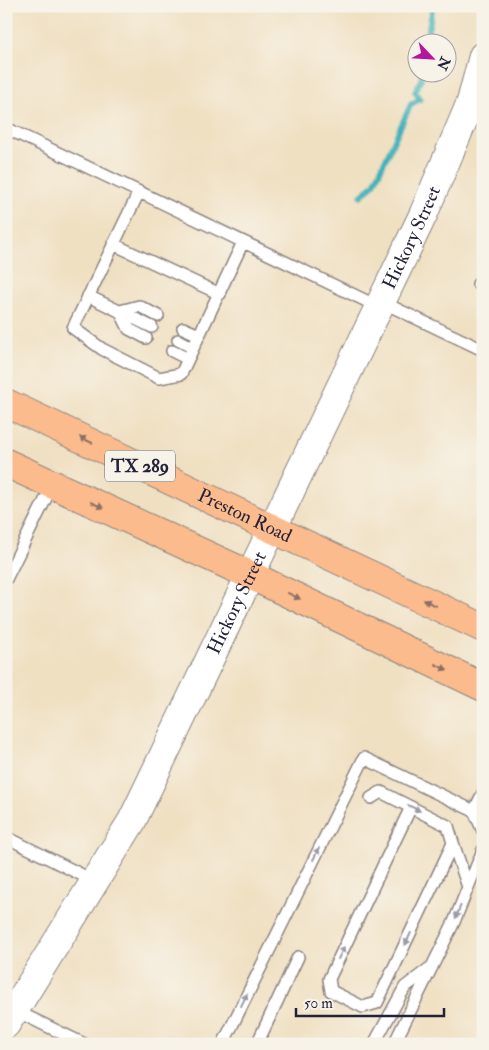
<svg xmlns="http://www.w3.org/2000/svg" width="489" height="1050" font-family="'IM FELL Double Pica',serif">
	<style>
		.lines { fill: none; stroke-linecap: round; stroke-linejoin: round }
		.stream { stroke: #42b2ba; stroke-width: 5.5 }
		.service-casing { stroke: #89817e; stroke-width: 14 }
		.tertiary-casing { stroke: #89817e; stroke-width: 30 }
		.primary-casing { stroke: #89817e; stroke-width: 30 }
		.service { stroke: #fff; stroke-width: 11 }
		.tertiary { stroke: #fff; stroke-width: 28 }
		.primary { stroke: #fbbb8c; stroke-width: 28 }
		.oneway { fill: #8e6e64 }
		.oneway2 { fill: #9c9ca7 }
		.labels { text-anchor: middle; dominant-baseline: central; stroke-width: 4; stroke-linejoin: round; paint-order: stroke }
		.shield { fill: #f7f3e8; stroke: #62616f; stroke-width: 1 }
		.shield-label { font-size: 18px; font-weight: bold; fill: #22223b }
		.street-label { font-size: 19px; fill: #22223b; stroke: #f7f3e8 }
	</style>
	<rect width="100%" height="100%" fill="#f7f3e8"/>
	<filter id="ink" filterUnits="userSpaceOnUse"><feTurbulence type="fractalNoise" baseFrequency=".02" numOctaves="2"/><feDisplacementMap in="SourceGraphic" scale="10" xChannelSelector="R" yChannelSelector="G"/><feConvolveMatrix kernelMatrix="1 2 1 2 8 2 1 2 1" color-interpolation-filters="sRGB"/></filter>
	<filter id="wash" filterUnits="userSpaceOnUse"><feTurbulence type="fractalNoise" baseFrequency=".0096" numOctaves="4" result="noise"/><feDisplacementMap in="SourceGraphic" scale="20" xChannelSelector="R" yChannelSelector="G"/><feGaussianBlur stdDeviation="1.12" result="paint"/><feColorMatrix in="noise" values="0 0 0 0 0 0 0 0 0 0 0 0 0 0 0 0 0 1.4 0 .05"/><feComposite in="paint" operator="in"/></filter>
	<g filter="url(#wash)">
		<rect width="100%" height="100%" fill="#f0e0c2"/>
		<g class="lines">
			<path class="stream" d="M426,42L433,6
				M361,196L374,184L411,104L420,99L415,92L421,79L422,72"/>
		</g>
	</g>
	<g filter="url(#ink)">
		<g class="lines">
			<defs>
				<path id="service" d="M6,128L379,307
					M139,192L73,328L102,349L159,378L181,374L243,242
					M113,244L220,294
					M478,284L483,286
					M88,296L152,327
					M382,302L483,350
					M183,328L199,335
					M146,338L129,329L120,311L139,306L158,316
					M178,340L193,348
					M172,351L188,359
					M6,579L53,484
					M371,798L381,792L448,826L453,843L377,1003L363,1007L331,991L329,979L411,807
					M474,811L483,793
					M6,837L94,881
					M453,843L468,887
					M14,1010L84,1044
					M223,1044L364,758L474,811L483,831
					M257,1044L298,957
					M374,1044L405,987L430,968
					M394,1044L454,922L483,850"/>
				<g id="tertiary">
					<path id="s1" d="M6,1024L132,821L423,215L471,102L483,56"/>
				</g>
				<g id="primary">
					<path id="s2" d="M6,403L483,628"/>
					<path d="M6,463L250,575L483,687"/>
				</g>
			</defs>
			<use href="#service" class="service-casing"/>
			<use href="#tertiary" class="tertiary-casing"/>
			<use href="#primary" class="primary-casing"/>
			<use href="#service" class="service"/>
			<use href="#tertiary" class="tertiary"/>
			<use href="#primary" class="primary"/>
		</g>
		<defs><path id="oneway-solid" d="M-6-.8H1V-3.2L6.5 0L1 3.2V.8H-6Z" transform="scale(1.25)"/></defs>
		<g class="oneway">
			<use href="#oneway-solid" transform="translate(86 440) rotate(-155)"/>
			<use href="#oneway-solid" transform="translate(97 505) rotate(25)"/>
			<use href="#oneway-solid" transform="translate(294 596) rotate(26)"/>
			<use href="#oneway-solid" transform="translate(430 603) rotate(-155)"/>
			<use href="#oneway-solid" transform="translate(441 667) rotate(26)"/>
		</g>
		<g class="oneway2">
			<use href="#oneway-solid" transform="translate(414 808) rotate(27)"/>
			<use href="#oneway-solid" transform="translate(316 854) rotate(-64)"/>
			<use href="#oneway-solid" transform="translate(458 912) rotate(112)"/>
			<use href="#oneway-solid" transform="translate(408 939) rotate(115)"/>
			<use href="#oneway-solid" transform="translate(341 953) rotate(-64)"/>
			<use href="#oneway-solid" transform="translate(244 1000) rotate(-64)"/>
		</g>
	</g>
	<g class="labels">
		<rect class="shield" x="105" y="450.5" width="70" height="31" rx="4"/>
		<g class="shield-label">
			<text x="140" y="466">TX 289</text>
		</g>
		<g class="street-label">
			<text stroke="none"><textPath href="#s1" startOffset="886">Hickory Street</textPath></text>
			<text stroke="none"><textPath href="#s2" startOffset="264">Preston Road</textPath></text>
			<text stroke="none"><textPath href="#s1" startOffset="481">Hickory Street</textPath></text>
		</g>
	</g>
	<rect width="489" height="1050" fill="none" stroke="#f7f3e8" stroke-width="25"/>
	<g transform="translate(432 58) rotate(115)"><circle r="24" fill="#f7f3e8" stroke="#a29fa3"/>
	<path d="M0-4L9 19L0 12L-9 19Z" fill="#b5179e"/>
	<text y="-8" font-size="14" font-weight="bold" text-anchor="middle" fill="#22223b">N</text>
	</g>
	<path d="M296 1008v8h148v-8" fill="none" stroke="#22223b" stroke-width="2.5"/>
	<text x="304" y="1008" font-size="15" fill="#22223b" stroke="#f7f3e8" stroke-width="4" paint-order="stroke">50 m</text>
</svg>
